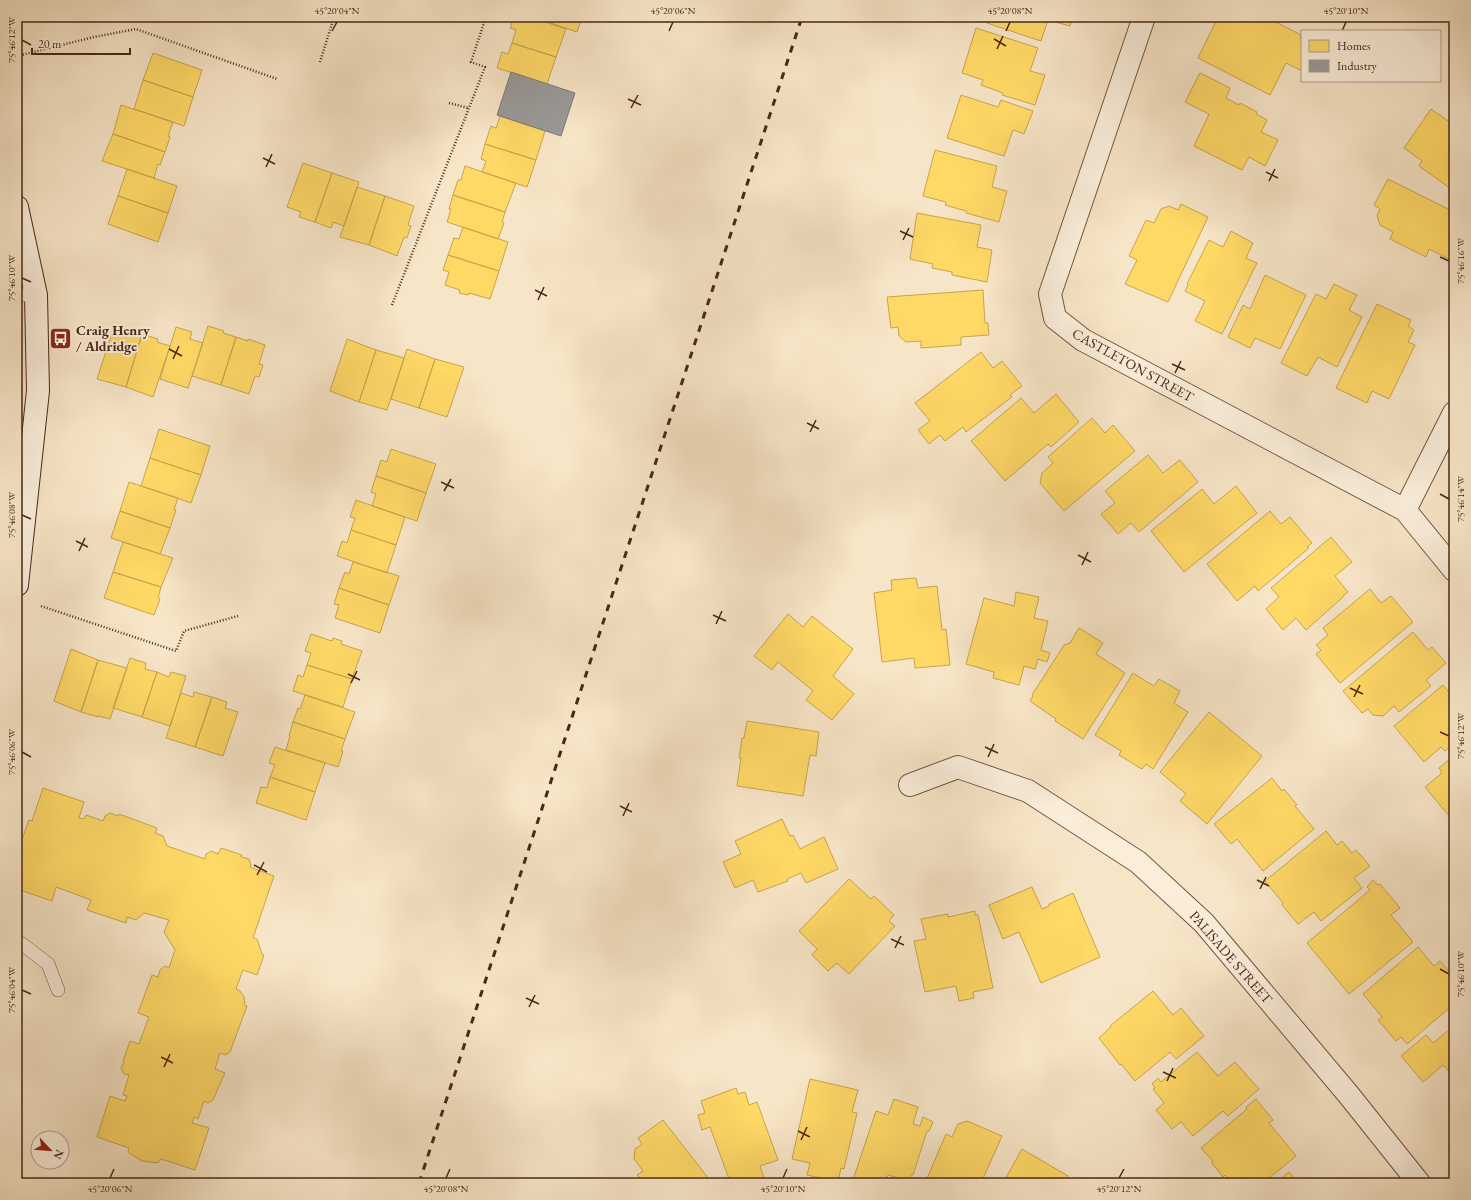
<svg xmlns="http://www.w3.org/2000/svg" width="1471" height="1200" font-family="'EB Garamond',serif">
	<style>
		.homes { fill: #ffd966; stroke: #c8a44e }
		.industry { fill: #999; stroke: #817771 }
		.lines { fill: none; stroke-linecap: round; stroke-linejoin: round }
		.lane-casing { stroke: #745642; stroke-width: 14 }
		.street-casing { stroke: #745642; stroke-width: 24 }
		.secondary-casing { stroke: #492715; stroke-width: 24 }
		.path { stroke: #492715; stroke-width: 2.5; stroke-dasharray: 1 2; stroke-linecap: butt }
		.lane { stroke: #faeedb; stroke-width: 13 }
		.street { stroke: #faeedb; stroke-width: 22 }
		.secondary { stroke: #faeedb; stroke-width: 22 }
		.rail { stroke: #492715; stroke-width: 3; stroke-dasharray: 7 7; stroke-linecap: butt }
		.ticks { fill: none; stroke: #492715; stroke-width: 1.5 }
		.labels { text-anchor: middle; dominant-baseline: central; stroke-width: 4; stroke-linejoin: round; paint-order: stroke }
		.poi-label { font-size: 14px; font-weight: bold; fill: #492715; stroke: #faeedb; text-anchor: start }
		.street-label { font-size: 14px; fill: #492715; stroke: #faeedb }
		.neatline { fill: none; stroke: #492715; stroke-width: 1.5 }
		.ticks-label { font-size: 10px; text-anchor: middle; fill: #492715 }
	</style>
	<rect width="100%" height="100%" fill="#f7e5c7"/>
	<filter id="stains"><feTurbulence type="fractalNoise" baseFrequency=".005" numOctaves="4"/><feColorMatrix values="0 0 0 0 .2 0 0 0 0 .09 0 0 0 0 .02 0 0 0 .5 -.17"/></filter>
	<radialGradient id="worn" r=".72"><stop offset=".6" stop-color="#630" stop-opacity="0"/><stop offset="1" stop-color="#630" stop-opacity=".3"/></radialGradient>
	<path class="homes" d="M514,17H530L566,29L556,57L512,43L516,30L510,28Z
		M533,17H582L577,32Z
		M989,17H1073L1070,26L1048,20L1041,41L987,23Z
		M1218,17H1266L1301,35L1300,38L1302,39V71L1286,63L1270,95L1198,58Z
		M976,28L1038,48L1030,71L1045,75L1035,105L1002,95L1003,93L981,85L983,80L962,73Z
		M512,43L556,57L547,84L497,68L502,52L508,54Z
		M153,53L202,70L193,97L143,80Z
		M1200,73L1230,88L1226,98L1239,105L1240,103L1257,112L1256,114L1267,120L1261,132L1278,140L1265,166L1249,157L1242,170L1194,146L1209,114L1185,102Z
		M143,80L193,97L184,126L134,109Z
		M961,95L998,107L1001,100L1033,111L1024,134L1013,130L1004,156L947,138Z
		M121,105L173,122L168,136L170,137L165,152L113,134Z
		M1431,109L1454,125V191L1419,166L1422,161L1404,148Z
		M500,116L545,131L536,160L485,144L491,126L496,128Z
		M113,134L165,152L160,165L158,164L154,178L102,161Z
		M485,144L536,160L527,187L482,172L486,161L481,159Z
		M935,150L997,166L992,187L1007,191L999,222L966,213V211L945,205L946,202L923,196Z
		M303,163L332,173L315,222L299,217L301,212L287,207Z
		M465,166L516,183L505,212L453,195L458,180H461Z
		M127,169L177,186L168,213L118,196Z
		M332,173L359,182L344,226L333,222L331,228L315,222Z
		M1388,179L1454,212L1453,261L1429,249L1426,257L1390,239L1393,232L1380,225L1377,216L1380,209L1374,205Z
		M357,187L385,196L369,245L340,237Z
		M453,195L505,212L502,222L504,223L498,239L447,222L451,209H449Z
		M118,196L168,213L158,242L108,224Z
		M385,196L414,206L408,225L411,226L407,238L404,237L397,256L369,245Z
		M1181,204L1208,217L1168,302L1125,284L1137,260L1129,256L1146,220L1154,223L1161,209L1169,206L1178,210Z
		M917,213L981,225L977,247L992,250L987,282L952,275V272L932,268L933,264L910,259Z
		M463,227L508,242L499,271L448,255L454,238L459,239Z
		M1231,231L1253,243L1246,258L1257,263L1222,334L1195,321L1205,301L1185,291L1188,285L1187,284L1209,240L1223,247Z
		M448,255L499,271L490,299L469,293L468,295L459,293L460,290L445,285L449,272L443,270Z
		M1265,275L1306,295L1280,349L1255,338L1250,348L1228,337L1243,305L1250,309Z
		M1334,284L1357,295L1349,310L1362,317L1337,367L1318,357L1307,376L1281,363L1316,294L1326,299Z
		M983,290L985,323H988L989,335L961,337V345L921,348V341L906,342L899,336L898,327L891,328L887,297Z
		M1377,304L1411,320L1408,326L1414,330L1408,342L1415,345L1389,399L1372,391L1367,403L1336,388Z
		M208,326L224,331L223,333L236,337L221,385L192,376Z
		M114,327L129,332V330L142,334L126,387L97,379Z
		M176,327L192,332L190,339L203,343L188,388L160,379Z
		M142,334L158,339L157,342L170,346L153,397L126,387Z
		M236,337L248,341V339L265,345L259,364L263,365L259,377L255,376L249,394L221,385Z
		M347,339L376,350L359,402L330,391Z
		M407,349L435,359L419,408L391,399Z
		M376,350L404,358L387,410L359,402Z
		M981,352L993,368L1002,361L1022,386L1010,395L1012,397L966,432L963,427L945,441L940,435L929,444L918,430L930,421L915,403Z
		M435,359L464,367L447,417L419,408Z
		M1056,394L1079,422L1051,447L1048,444L1005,481L971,441L1021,398L1034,413Z
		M1092,418L1105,433L1113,425L1135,451L1064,511L1040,483L1042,473L1053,463L1048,457Z
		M159,429L210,446L201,475L150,458Z
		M391,449L436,464L426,493L376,476L381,460L387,462Z
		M1148,455L1163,473L1180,460L1198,482L1139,532L1131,523L1118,534L1101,514L1115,503L1105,491Z
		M150,458L201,475L191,503L141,486Z
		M376,476L426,493L417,521L372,506L376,494L371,492Z
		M129,482L178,498L174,510H176L170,528L120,511Z
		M1236,486L1257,513L1184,572L1151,531L1202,489L1214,504Z
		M356,500L405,517L396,545L351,530L355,518L350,517Z
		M120,511L170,528L160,554L111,538Z
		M1270,511L1281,524L1290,517L1312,543L1307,547L1309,548L1258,591L1255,586L1237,601L1207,564Z
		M351,530L396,545L387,573L337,556L342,541L347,543Z
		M1331,537L1352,562L1335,576L1348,592L1343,596V597L1306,630L1296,618L1283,630L1266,609L1279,597L1271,588Z
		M123,542L173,558L161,587L113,572Z
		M353,562L399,576L389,605L339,588L345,572L349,574Z
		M113,572L161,587L158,598L160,599L154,615L104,598Z
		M916,578L918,588L937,586L942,630L946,629L950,665L915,668L914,658L882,662L874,593L892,590L891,580Z
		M339,588L389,605L380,633L335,618L339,605L334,604Z
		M1370,589L1381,603L1391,596L1413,622L1340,683L1316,654L1321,650L1316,645L1328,635L1323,628Z
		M1016,592L1039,597L1034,618L1048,621L1041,650L1050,653L1047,662L1038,659L1035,669L1024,666L1019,685L993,678L994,672L966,664L984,598L1014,606Z
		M788,614L803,627L812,616L853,649L833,676L854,694L832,720L806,700L813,691L778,662L772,670L754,656Z
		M1079,628L1103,643L1096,654L1125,673L1083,739L1055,721L1056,719L1030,701L1033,696L1032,695L1064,645L1070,643Z
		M1413,632L1428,650L1432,647L1446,663L1426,680L1431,686L1399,712L1394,706L1383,716L1373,715L1368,709L1362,713L1343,691Z
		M311,634L332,641L333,638L342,641L341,644L362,651L352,679L307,665L311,653L305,651Z
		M71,649L98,660L81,712L54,701Z
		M130,658L146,663L145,669L157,672L142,717L113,708Z
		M98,660L127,668L110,719L98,716V717L81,712Z
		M307,665L352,679L343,707L293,691L298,675L303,677Z
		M157,672L169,677L171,672L186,676L170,726L142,717Z
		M1133,673L1154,686L1159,679L1180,691L1174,703L1188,712L1153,769L1146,764L1142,769L1119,755L1121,751L1095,735Z
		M1443,685L1454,698V744L1445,751L1441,747L1424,762L1394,726Z
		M194,692L212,697L195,747L166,738L181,693L193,697Z
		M305,695L355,712L345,739L293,722L298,708L300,709Z
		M212,697L227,702L225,708L238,712L223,756L195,747Z
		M1209,712L1262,756L1207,824L1180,801L1186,794L1160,772Z
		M747,721L819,732L816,756L810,755L803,796L737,786L741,758H739L742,738H744Z
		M293,722L345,739L341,751H343L338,767L286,750L290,736H289Z
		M275,747L325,763L315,792L270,777L275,765L269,763Z
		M1454,756V822L1425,787L1442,773L1439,768Z
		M270,777L315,792L306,820L256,803L261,787L267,788Z
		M1272,778L1282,791L1284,789L1297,805L1295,806L1314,829L1263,871L1237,839L1231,844L1214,824Z
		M43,788L84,802L79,818L84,819L86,815L103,821L105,816L110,813L118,816L119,814L157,828L155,833L163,836L167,846L205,859L206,854L211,851L218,854L221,848L242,855L241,857L249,859L251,865L250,867L274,876L253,938L257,939L262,954L264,955L257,975L243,970L236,989L240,991L244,997L245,1006H247L230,1052L225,1055L220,1053L215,1069L225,1073L213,1100L208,1103L204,1101L198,1119L194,1117L192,1123L209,1128L195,1170L161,1159L158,1163L142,1161L129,1153L128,1151L129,1148L97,1137L110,1096L125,1101L127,1096L123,1095L129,1075L124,1074L121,1068L124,1062L123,1061L130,1041L139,1044L149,1017L138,1013L152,975L158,977L160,970L165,966L169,968L175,950L164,932L169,920L144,913L136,920L127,917L126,923L87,910L91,900L56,887L52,901L17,889V867L21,854L17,853L29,820L32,821Z
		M782,819L790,836L793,835L800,849L824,837L838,869L806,883L801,873L787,879L788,881L758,892L753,880L735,888L723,862L741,854L735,841Z
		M1326,831L1337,845L1342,841L1352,853L1356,850L1370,866L1354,878L1362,888L1321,921L1314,912L1298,924L1282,905L1283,903L1265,881Z
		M849,879L871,899L874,896L894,915L889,921L895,926L849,974L837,963L828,971L812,955L817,949L799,931Z
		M1373,880L1378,885L1380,884L1400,908L1391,915L1413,942L1349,994L1307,943L1370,890L1367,887Z
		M1032,887L1042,909L1049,906V904L1073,893L1100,957L1041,983L1019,932L1003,939L989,905Z
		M975,911V915H978L993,988L973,992L974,998L959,1001L956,986L925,992L914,941L926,939L921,919L948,914V917Z
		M1418,947L1434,966L1440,961L1454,977V983L1448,988L1454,996V1004L1407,1044L1401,1037L1396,1041L1378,1020L1382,1017L1363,994Z
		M1153,991L1173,1015L1181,1008L1204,1036L1176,1059L1170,1052L1135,1081L1121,1064L1120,1065L1099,1038L1111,1027L1110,1026Z
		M1454,1026V1077L1443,1065L1423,1082L1401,1056L1426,1035L1433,1043Z
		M1197,1052L1218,1076L1235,1062L1259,1089L1228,1116L1223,1111L1193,1136L1181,1122L1172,1129L1156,1110L1164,1103L1153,1089L1155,1088L1152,1084L1158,1078L1161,1082Z
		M810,1079L858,1090L852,1112L857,1113L844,1169L841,1168L838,1182L807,1175L810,1163L792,1159Z
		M736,1088L738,1094L745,1092L749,1105L757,1102L778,1160L760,1166L764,1178L751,1183H733L731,1178L729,1179L710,1127L702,1130L698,1115L705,1113L701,1101Z
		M894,1099L918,1107L913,1124L920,1126L923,1117L933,1122L929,1131H927L913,1175L911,1174L909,1181L888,1175L885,1183H852L876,1111L888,1115Z
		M1256,1099L1273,1120L1269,1123L1296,1156L1263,1183H1232L1225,1175L1223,1177L1211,1162L1213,1161L1201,1148L1247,1109L1246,1107Z
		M663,1120L712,1183H633L639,1177L637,1175L643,1171L634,1159L635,1149L642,1144L638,1138Z
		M967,1121L1002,1136L981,1183H925L946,1134L952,1137L958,1124Z
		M1022,1149L1068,1176L1064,1183H1003Z
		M1289,1172L1298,1183H1276Z
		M1334,1179L1337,1183H1329Z"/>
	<path class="industry" d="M511,72L575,93L561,136L497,115Z"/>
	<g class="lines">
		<defs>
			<path id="lane" d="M17,295H36
				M17,942L22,944L48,964L58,990"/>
			<path id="street" d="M1144,17L1050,294L1055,318L1083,340L1405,510L1454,570
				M1405,510L1454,413
				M910,785L958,767L1028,791L1138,862L1204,923L1348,1094L1419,1183"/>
			<path id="secondary" d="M17,207L36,295L38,391L17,585"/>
		</defs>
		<use href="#lane" class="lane-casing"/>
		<use href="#street" class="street-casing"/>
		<use href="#secondary" class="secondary-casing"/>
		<path class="path" d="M17,56L94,37L136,29L277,79
			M320,62L334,17
			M449,103L468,108
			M392,305L485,67L471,62L486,17
			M41,606L176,651L184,631L238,616"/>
		<use href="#lane" class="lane"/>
		<use href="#street" class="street"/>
		<use href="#secondary" class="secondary"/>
		<path class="rail" d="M419,1183L802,17"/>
	</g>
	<path class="ticks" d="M332,31L337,22M669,31L673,22M1006,31L1010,22M1342,31L1346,22M994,39L1006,46M22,40L31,45M997,49L1003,36M628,99L641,105M631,108L638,95M263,158L275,164M266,167L272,154M1266,172L1278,178M1269,181L1275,169M900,231L913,237M903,240L909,228M1440,257L1449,261M22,278L31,282M535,290L547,296M538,300L544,287M169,349L182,356M173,359L179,346M1172,364L1185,370M1175,373L1181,361M807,423L819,429M810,432L816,420M441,482L454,488M444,491L451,479M1440,494L1449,499M22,515L31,519M76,541L88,547M79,551L85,538M1078,555L1091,562M1082,565L1088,552M713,615L726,621M716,624L722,611M348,674L360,680M351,683L357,671M1350,688L1363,694M1354,697L1360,685M1440,732L1449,736M985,747L998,753M22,752L31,757M988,757L994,744M620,806L632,812M623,816L629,803M254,865L267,872M257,875L264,862M1257,880L1269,886M1260,889L1266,877M891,939L904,945M895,948L901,936M1440,969L1449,974M22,990L31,994M526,998L539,1004M529,1007L535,995M161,1057L173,1063M164,1067L170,1054M1163,1072L1176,1078M1167,1081L1173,1068M798,1131L810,1137M801,1140L807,1127M110,1178L114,1169M446,1178L450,1169M783,1178L787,1169M1119,1178L1124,1169"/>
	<defs>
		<symbol id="bus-square" viewBox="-11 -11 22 22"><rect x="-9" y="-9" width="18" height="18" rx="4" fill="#8f2418" stroke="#faeedb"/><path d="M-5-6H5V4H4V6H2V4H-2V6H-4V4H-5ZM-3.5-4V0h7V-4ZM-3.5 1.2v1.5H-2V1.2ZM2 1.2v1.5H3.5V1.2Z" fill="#fff"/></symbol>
	</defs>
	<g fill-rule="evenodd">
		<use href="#bus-square" x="48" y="326" width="25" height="25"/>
	</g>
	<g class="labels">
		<g class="poi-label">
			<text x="76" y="330">Craig Henry<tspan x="76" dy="16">/ Aldridge</tspan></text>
		</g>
		<g class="street-label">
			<text transform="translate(1133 365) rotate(29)">CASTLETON STREET</text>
			<text transform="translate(1231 957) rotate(49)">PALISADE STREET</text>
		</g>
	</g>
	<rect width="1471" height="1200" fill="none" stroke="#f7e5c7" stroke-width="44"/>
	<rect x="1301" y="30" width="140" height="52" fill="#faeedb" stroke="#b39e8c"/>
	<rect x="1309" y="40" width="20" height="12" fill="#ffd966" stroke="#b39e8c"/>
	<text x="1337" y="50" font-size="12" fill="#492715">Homes</text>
	<rect x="1309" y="60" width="20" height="12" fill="#999999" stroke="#b39e8c"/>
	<text x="1337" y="70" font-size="12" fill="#492715">Industry</text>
	<g transform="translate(50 1150) rotate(116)"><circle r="19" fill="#faeedb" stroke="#b39e8c"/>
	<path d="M0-3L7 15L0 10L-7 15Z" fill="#8f2418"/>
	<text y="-6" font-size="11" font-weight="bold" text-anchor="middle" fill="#492715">N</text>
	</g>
	<path d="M32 48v6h98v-6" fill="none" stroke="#492715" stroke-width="2"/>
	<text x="38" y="48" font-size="12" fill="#492715" stroke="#faeedb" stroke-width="3" paint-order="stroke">20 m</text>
	<rect x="22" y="22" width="1427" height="1156" class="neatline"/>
	<g class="ticks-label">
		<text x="337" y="14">45°20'04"N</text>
		<text x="673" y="14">45°20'06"N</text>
		<text x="1010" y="14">45°20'08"N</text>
		<text x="1346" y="14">45°20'10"N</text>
		<text transform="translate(11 40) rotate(-90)" y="4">75°46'12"W</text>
		<text transform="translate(1460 261) rotate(-90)" y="4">75°46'16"W</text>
		<text transform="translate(11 278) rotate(-90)" y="4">75°46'10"W</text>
		<text transform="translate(1460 499) rotate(-90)" y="4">75°46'14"W</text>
		<text transform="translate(11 515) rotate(-90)" y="4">75°46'08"W</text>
		<text transform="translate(1460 736) rotate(-90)" y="4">75°46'12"W</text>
		<text transform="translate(11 752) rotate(-90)" y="4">75°46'06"W</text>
		<text transform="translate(1460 974) rotate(-90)" y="4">75°46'10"W</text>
		<text transform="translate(11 990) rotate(-90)" y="4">75°46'04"W</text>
		<text x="110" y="1192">45°20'06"N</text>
		<text x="446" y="1192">45°20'08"N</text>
		<text x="783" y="1192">45°20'10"N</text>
		<text x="1119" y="1192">45°20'12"N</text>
	</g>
	<rect width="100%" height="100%" filter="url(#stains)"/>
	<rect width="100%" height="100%" fill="url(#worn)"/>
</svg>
